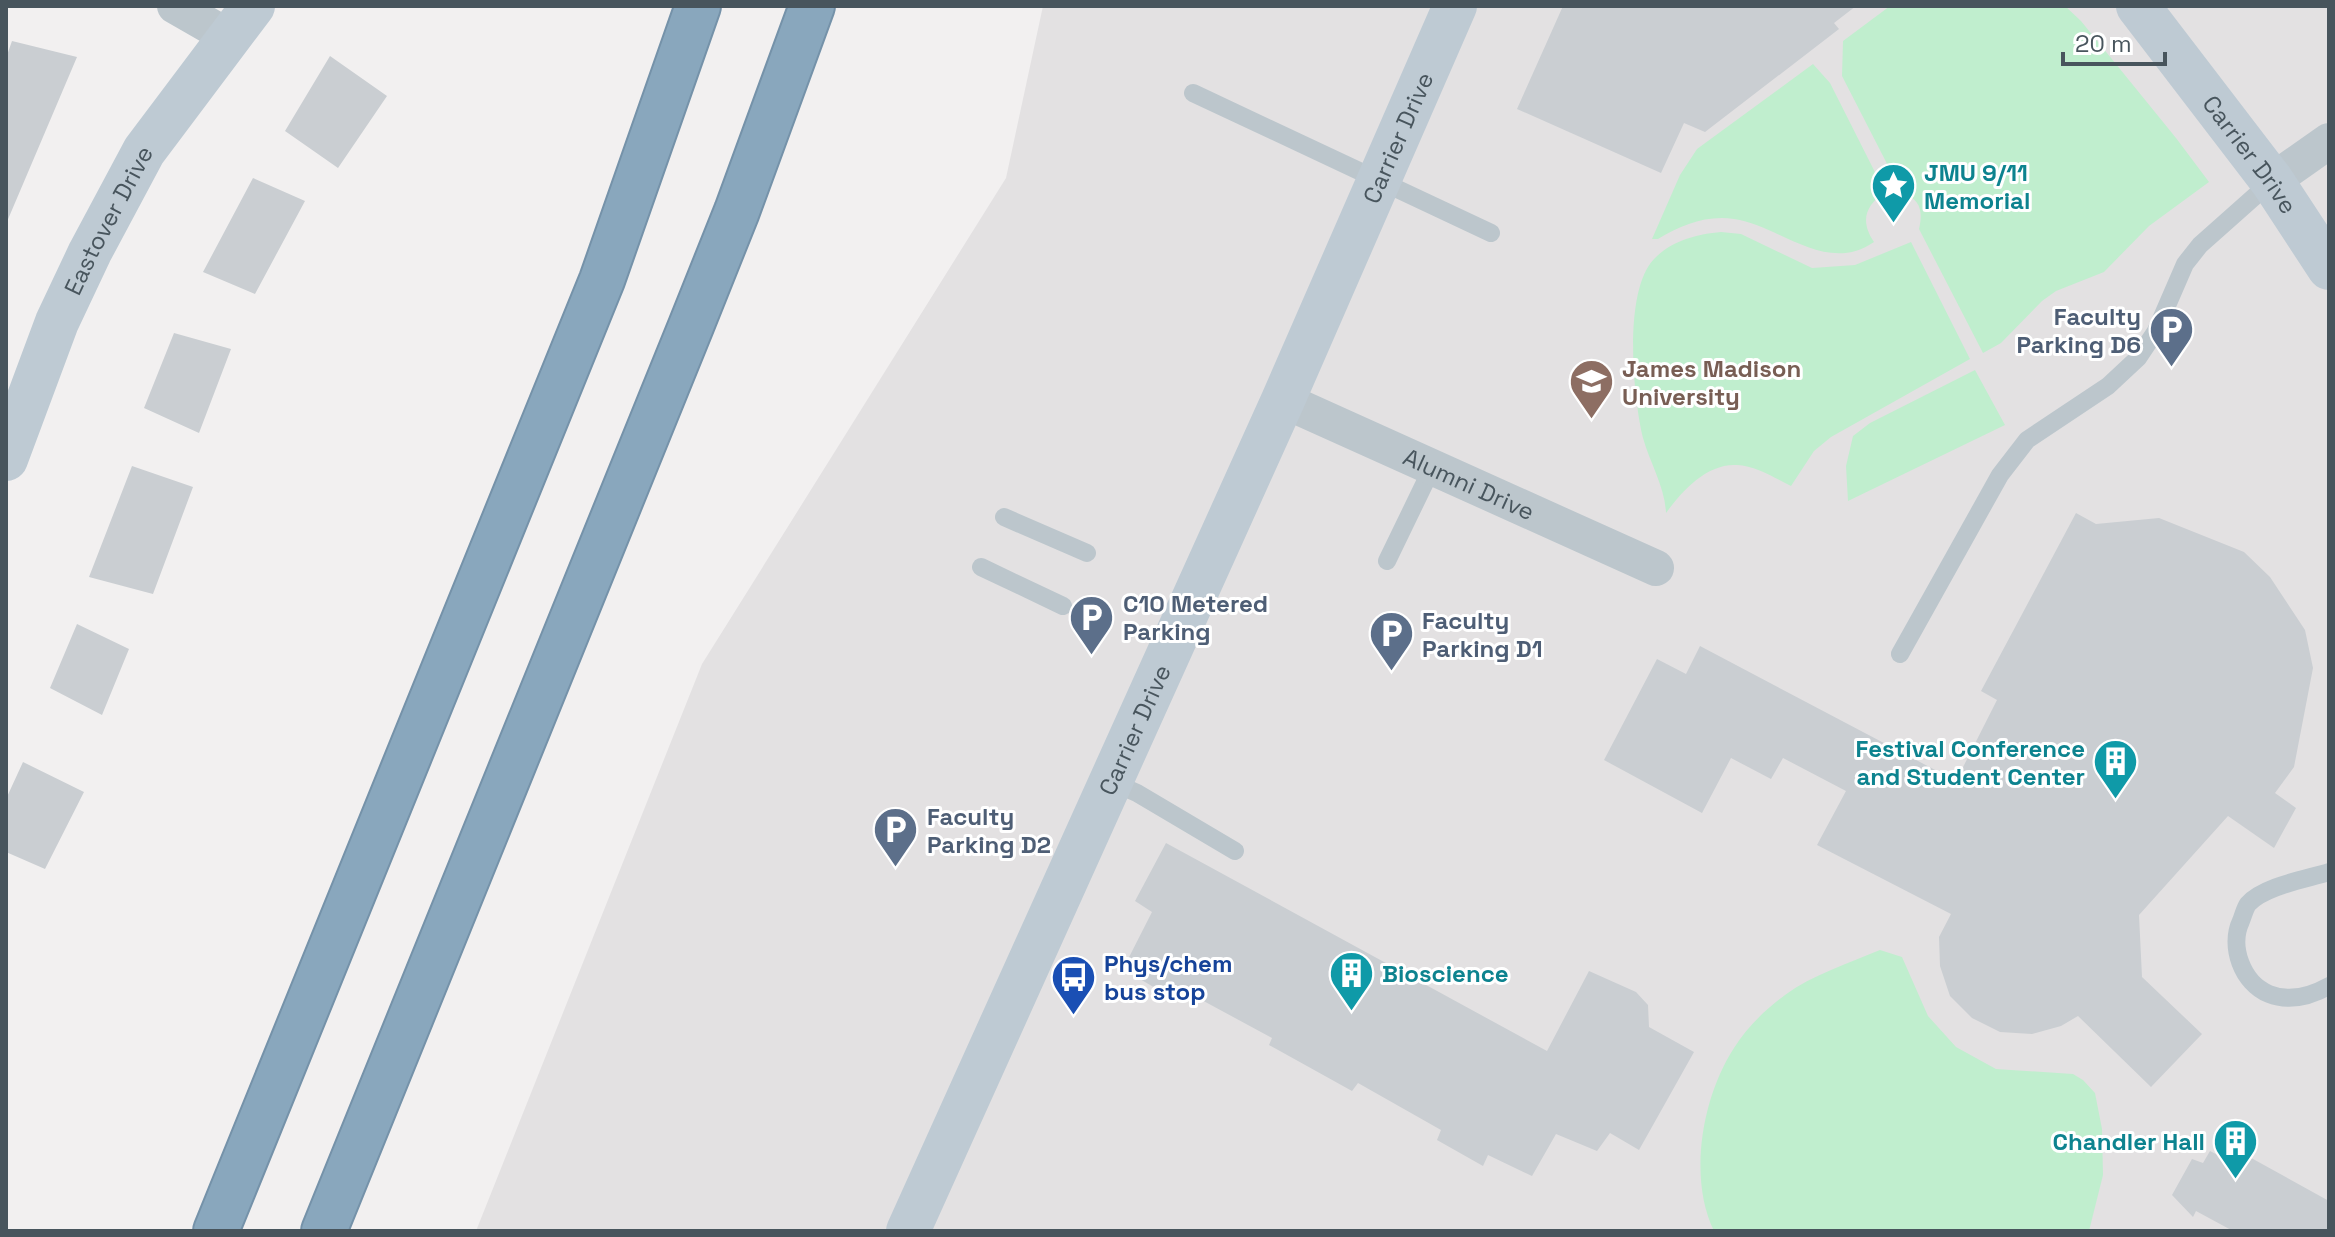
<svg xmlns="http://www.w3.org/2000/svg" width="2335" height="1237" font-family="'Space Grotesk',sans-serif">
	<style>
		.education { fill: #e3e1e2 }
		.green { fill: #c0eece }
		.building { fill: #caced2 }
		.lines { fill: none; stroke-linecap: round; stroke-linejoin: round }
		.highway-casing { stroke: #7592a9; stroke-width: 48 }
		.lane { stroke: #bcc6cc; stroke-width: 18 }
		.street { stroke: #bcc6cc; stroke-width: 36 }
		.secondary { stroke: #becad3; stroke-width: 44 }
		.highway { stroke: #89a7bd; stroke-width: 44 }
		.labels { text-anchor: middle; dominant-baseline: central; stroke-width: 6; stroke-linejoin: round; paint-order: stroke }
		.street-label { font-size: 24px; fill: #48555d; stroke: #fff }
		.culture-label { font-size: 24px; font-weight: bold; fill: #0d838f; stroke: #fff; text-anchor: start }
		.service-label { font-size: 24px; font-weight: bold; fill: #4e5e75; stroke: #fff; text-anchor: start }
		.education-label { font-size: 24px; font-weight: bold; fill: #785e54; stroke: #fff; text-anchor: start }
		.transit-label { font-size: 24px; font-weight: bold; fill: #164399; stroke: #fff; text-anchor: start }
	</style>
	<rect width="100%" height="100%" fill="#f2f0f0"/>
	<path class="education" d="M1043,6H2329V1231H476L702,664L1006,178Z"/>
	<path class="green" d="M1890,6H2065L2081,21L2176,138L2209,182L2149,226L2104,272L2056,291L2042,301L2001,343L1983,353L1919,229C1923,212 1921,199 1902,193L1842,76L1843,41Z
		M1813,64L1830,83L1885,192C1865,206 1860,221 1874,242C1826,275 1781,226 1734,219C1706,215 1682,225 1658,239H1652L1680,175L1697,149Z
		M1721,232L1741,234L1812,268L1855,265L1911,242L1970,359L1831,437L1814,451L1791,486C1775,478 1756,466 1737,465C1707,463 1682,491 1666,513C1665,487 1650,463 1643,438C1633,397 1623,291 1654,259C1671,241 1697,234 1721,232Z
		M1975,370L2005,425L1848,501L1846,466L1853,436L1870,423Z
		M1880,950L1902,957L1928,1016L1956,1047L1996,1069L2073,1074L2083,1080L2095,1093L2102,1129L2103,1175L2089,1231H1714C1688,1178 1702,1097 1734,1048C1747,1027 1766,1009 1785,995C1812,975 1849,963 1880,950Z"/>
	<path class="building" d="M1563,6H1856L1834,23L1839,29L1705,132L1684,123L1661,173L1517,109Z
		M12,41L77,57L6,224V58Z
		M330,56L387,96L338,168L285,131Z
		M253,178L305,201L255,294L203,272Z
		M174,333L231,349L199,433L144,408Z
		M132,466L193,487L153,594L89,577Z
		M2076,513L2096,524L2159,518L2244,552L2270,577L2305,630L2313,668L2294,767L2275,793L2296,808L2274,848L2228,816L2139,915L2142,977L2202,1034L2151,1087L2078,1016L2061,1026L2032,1034L2000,1032L1972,1018L1950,996L1940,966L1939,937L1951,914L1817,845L1846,791L1783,758L1771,779L1731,758L1702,813L1604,760L1657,659L1686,674L1700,646L1956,781L1997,700L1981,691Z
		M77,624L129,649L102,715L50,688Z
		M23,762L84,792L45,869L6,852V799Z
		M1166,843L1547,1051L1589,971L1636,992L1648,1005L1649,1027L1694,1052L1639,1150L1610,1133L1597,1151L1556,1134L1532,1176L1488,1155L1483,1166L1437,1140L1441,1130L1358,1083L1352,1091L1269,1045L1272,1038L1174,985L1167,995L1123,969L1152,912L1135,901Z
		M2210,1151L2237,1165L2244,1154L2329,1201V1231H2233L2196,1211L2193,1217L2172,1195L2192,1159L2203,1163Z"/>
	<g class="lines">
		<defs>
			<path id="highway" d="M216,1231L602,280L698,6
				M324,1231L691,326L737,211L812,6"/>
		</defs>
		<use href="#highway" class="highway-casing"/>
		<path class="lane" d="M1193,93L1491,233
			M1004,517L1087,553
			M1387,561L1433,466
			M981,567L1063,606
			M1900,654L2000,475L2027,440L2108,386L2138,358L2156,331L2185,264L2200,245L2272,181
			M1110,781L1137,793L1235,851
			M2329,872C2307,879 2264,886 2248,904C2245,908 2243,916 2241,921C2229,946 2242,983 2269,994C2289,1002 2311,996 2329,986"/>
		<g class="street">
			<path d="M175,6L229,37"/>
			<path d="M2272,181L2329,141"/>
			<path id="s1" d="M1283,400L1656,568"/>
		</g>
		<g class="secondary">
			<path id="s2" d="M2138,6L2272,181L2329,268"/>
			<path id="s3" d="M6,459L57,322L90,252L144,151L253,6"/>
			<path id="s4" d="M908,1231L1283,400L1455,6"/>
		</g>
		<use href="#highway" class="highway"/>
	</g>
	<defs>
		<symbol id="sight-pin" viewBox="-11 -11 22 30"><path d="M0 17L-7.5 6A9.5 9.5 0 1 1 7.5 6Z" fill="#0f9aa8" stroke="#fff"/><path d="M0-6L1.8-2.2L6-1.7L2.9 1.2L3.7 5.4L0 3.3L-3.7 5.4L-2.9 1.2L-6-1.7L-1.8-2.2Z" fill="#fff"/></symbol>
		<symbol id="parking-pin" viewBox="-11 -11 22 30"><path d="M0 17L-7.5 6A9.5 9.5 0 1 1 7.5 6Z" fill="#5c6f8a" stroke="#fff"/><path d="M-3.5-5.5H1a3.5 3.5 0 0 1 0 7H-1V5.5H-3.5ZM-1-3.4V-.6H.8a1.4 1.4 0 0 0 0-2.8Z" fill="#fff"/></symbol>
		<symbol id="university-pin" viewBox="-11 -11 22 30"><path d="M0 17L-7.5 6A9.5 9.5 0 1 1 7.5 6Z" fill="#8d6e63" stroke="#fff"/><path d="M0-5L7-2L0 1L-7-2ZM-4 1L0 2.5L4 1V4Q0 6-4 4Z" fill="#fff"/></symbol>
		<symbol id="building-pin" viewBox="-11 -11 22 30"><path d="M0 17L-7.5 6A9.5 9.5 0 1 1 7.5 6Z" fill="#0f9aa8" stroke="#fff"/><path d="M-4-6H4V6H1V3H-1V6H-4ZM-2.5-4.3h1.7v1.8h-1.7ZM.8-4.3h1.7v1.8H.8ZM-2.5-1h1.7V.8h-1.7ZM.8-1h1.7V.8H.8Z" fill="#fff"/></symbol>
		<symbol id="bus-pin" viewBox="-11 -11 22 30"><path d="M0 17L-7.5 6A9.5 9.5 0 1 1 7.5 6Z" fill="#1a4fb4" stroke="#fff"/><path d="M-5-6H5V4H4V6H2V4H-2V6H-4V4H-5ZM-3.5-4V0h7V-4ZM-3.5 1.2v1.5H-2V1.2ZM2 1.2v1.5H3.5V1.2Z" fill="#fff"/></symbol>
	</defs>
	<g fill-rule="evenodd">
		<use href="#sight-pin" x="1868" y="160" width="51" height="69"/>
		<use href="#parking-pin" x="2146" y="304" width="51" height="69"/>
		<use href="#university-pin" x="1566" y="356" width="51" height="69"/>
		<use href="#parking-pin" x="1066" y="592" width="51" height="69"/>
		<use href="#parking-pin" x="1366" y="608" width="51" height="69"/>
		<use href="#building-pin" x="2090" y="736" width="51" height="69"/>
		<use href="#parking-pin" x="870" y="804" width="51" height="69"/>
		<use href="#building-pin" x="1326" y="948" width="51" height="69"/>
		<use href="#bus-pin" x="1048" y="952" width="51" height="69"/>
		<use href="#building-pin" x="2210" y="1116" width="51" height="69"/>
	</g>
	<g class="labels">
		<g class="street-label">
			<text stroke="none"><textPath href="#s4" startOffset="1198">Carrier Drive</textPath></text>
			<text stroke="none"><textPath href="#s2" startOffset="186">Carrier Drive</textPath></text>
			<text stroke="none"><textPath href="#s3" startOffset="260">Eastover Drive</textPath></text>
			<text stroke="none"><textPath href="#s1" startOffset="204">Alumni Drive</textPath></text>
			<text stroke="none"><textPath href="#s4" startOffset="550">Carrier Drive</textPath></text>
		</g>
		<g class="culture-label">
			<text x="1924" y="172">JMU 9/11<tspan x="1924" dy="28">Memorial</tspan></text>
			<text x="2085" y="748" text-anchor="end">Festival Conference<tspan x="2085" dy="28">and Student Center</tspan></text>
			<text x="1382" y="973">Bioscience</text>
			<text x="2205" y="1141" text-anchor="end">Chandler Hall</text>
		</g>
		<g class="service-label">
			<text x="2141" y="316" text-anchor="end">Faculty<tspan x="2141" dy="28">Parking D6</tspan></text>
			<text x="1123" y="603">C10 Metered<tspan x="1123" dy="28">Parking</tspan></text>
			<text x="1422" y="620">Faculty<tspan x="1422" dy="28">Parking D1</tspan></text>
			<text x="927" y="816">Faculty<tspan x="927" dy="28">Parking D2</tspan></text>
		</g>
		<g class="education-label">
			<text x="1622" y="368">James Madison<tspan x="1622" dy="28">University</tspan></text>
		</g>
		<g class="transit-label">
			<text x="1104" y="963">Phys/chem<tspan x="1104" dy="28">bus stop</tspan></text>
		</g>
	</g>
	<rect width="2335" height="1237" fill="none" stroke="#48555d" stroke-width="16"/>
	<path d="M2063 52v12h102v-12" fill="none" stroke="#48555d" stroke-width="4"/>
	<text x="2075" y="52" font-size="24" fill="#48555d" stroke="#ffffff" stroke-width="6" paint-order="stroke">20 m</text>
</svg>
